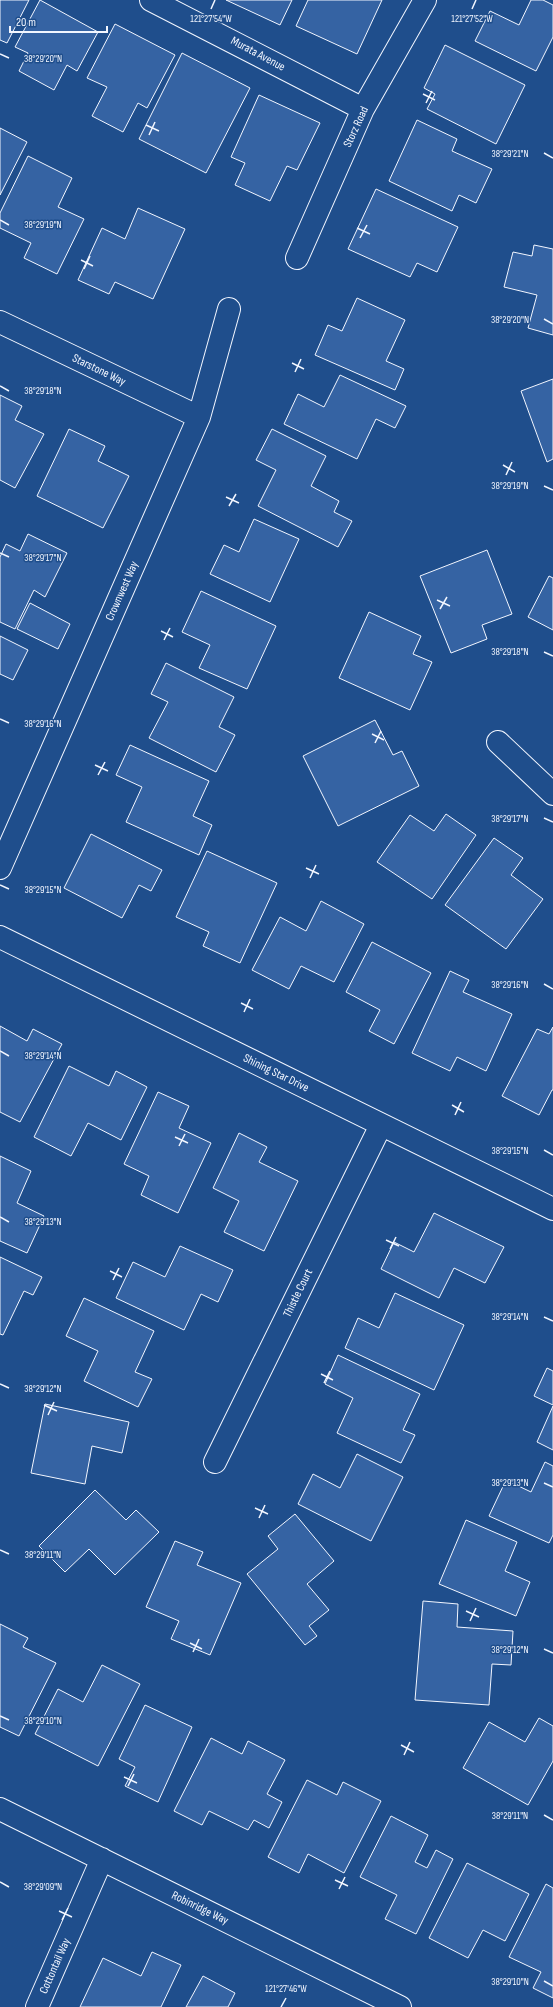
<svg xmlns="http://www.w3.org/2000/svg" width="553" height="2007" font-family="'Sofia Sans Condensed',sans-serif">
	<style>
		.building { fill: #3563a3; stroke: #f2f6ff }
		.lines { fill: none; stroke-linecap: round; stroke-linejoin: round }
		.minor-casing { stroke: #f2f6ff; stroke-width: 24 }
		.minor { stroke: #1f4e8c; stroke-width: 22 }
		.ticks { fill: none; stroke: #f2f6ff; stroke-width: 1.5 }
		.labels { text-anchor: middle; dominant-baseline: central; stroke-width: 3; stroke-linejoin: round; paint-order: stroke }
		.street-label { font-size: 12px; fill: #f2f6ff; stroke: #1f4e8c }
		.ticks-label { font-size: 10px; text-anchor: middle; fill: #f2f6ff; stroke: #1f4e8c; stroke-width: 3; stroke-linejoin: round; paint-order: stroke }
	</style>
	<rect width="100%" height="100%" fill="#1f4e8c"/>
	<path class="building" d="M0,0H29L7,43L0,40Z
		M40,0L98,32L77,71L67,65L54,90L19,71L28,53L15,47Z
		M226,0H292L280,25Z
		M308,0H382L357,54L296,26Z
		M531,0H543L553,5V37L536,71L475,41L490,11L519,25Z
		M115,24L175,55L147,108L138,103L123,132L92,116L107,87L87,78Z
		M445,45L525,85L496,144L427,109L435,94L424,88Z
		M182,53L250,88L206,173L139,139Z
		M259,95L320,123L297,170L287,166L270,201L235,185L245,163L231,157Z
		M417,120L457,139L452,151L492,169L476,203L459,195L452,211L389,181Z
		M0,128L27,142L0,195Z
		M28,156L72,178L58,207L84,219L57,274L24,258L31,243L0,228V213Z
		M376,189L458,227L437,272L417,263L410,277L348,249Z
		M138,208L185,229L153,299L115,282L109,294L78,280L102,228L125,239Z
		M534,245L553,249V335L528,328L537,295L504,287L513,252L532,256Z
		M357,298L405,320L386,361L404,369L395,390L315,355L328,325L342,331Z
		M340,375L406,406L395,428L376,419L357,459L284,424L298,394L324,407Z
		M553,379V459L547,462L521,391Z
		M0,395L22,406L15,420L44,434L15,488L0,480Z
		M69,429L105,446L98,461L129,476L103,528L37,496Z
		M272,429L326,456L311,486L339,501L334,512L352,521L338,547L258,506L276,470L256,460Z
		M254,519L299,539L270,602L210,574L224,545L239,552Z
		M28,534L67,553L45,597L34,590L15,629L0,622V557L6,544L20,551Z
		M487,550L512,614L482,625L487,639L451,653L420,576Z
		M549,576L553,578V630L528,617Z
		M201,591L276,626L247,689L199,668L210,645L182,632Z
		M30,603L70,624L58,649L17,629Z
		M369,612L421,636L413,654L432,662L410,710L339,678Z
		M0,636L28,650L13,680L0,674Z
		M166,663L234,697L219,727L235,735L216,772L149,738L168,702L151,694Z
		M375,720L393,755L402,751L419,786L338,826L303,756Z
		M130,745L209,781L193,816L212,825L199,855L126,822L142,787L116,775Z
		M446,814L476,835L432,899L377,862L410,815L434,831Z
		M91,834L162,870L151,891L139,885L122,918L64,888Z
		M494,838L523,858L511,875L543,899L506,949L445,905Z
		M207,851L277,883L240,963L203,946L209,932L176,917Z
		M321,901L364,924L334,982L301,966L289,989L252,970L280,917L306,931Z
		M372,942L431,973L394,1044L369,1031L380,1010L346,992Z
		M450,971L469,980L463,992L512,1014L486,1071L457,1057L450,1071L412,1053Z
		M0,1026L27,1041L33,1029L62,1044L20,1122L0,1112Z
		M553,1027V1090H552L539,1115L502,1096L537,1029L549,1034Z
		M69,1066L109,1086L116,1071L147,1087L121,1140L88,1123L71,1156L34,1137Z
		M158,1092L189,1106L179,1128L211,1143L178,1213L141,1195L149,1176L124,1164Z
		M239,1133L267,1147L259,1162L298,1181L264,1251L224,1232L239,1201L213,1188Z
		M0,1156L31,1171L17,1203L44,1216L27,1253L0,1241Z
		M434,1213L504,1247L485,1283L454,1268L439,1298L381,1269L394,1242L414,1252Z
		M180,1246L233,1270L218,1302L201,1294L184,1330L116,1298L133,1262L165,1277Z
		M0,1257L42,1277L33,1295L24,1291L3,1335L0,1334Z
		M395,1293L464,1325L434,1390L345,1348L358,1318L379,1328Z
		M84,1298L154,1331L135,1372L152,1379L138,1407L84,1381L98,1351L66,1336Z
		M338,1355L420,1394L403,1430L415,1435L401,1463L337,1433L353,1398L325,1384Z
		M547,1368L553,1371V1405L534,1396Z
		M45,1404L129,1422L122,1453L92,1446L85,1484L31,1473Z
		M553,1406V1450L537,1442Z
		M357,1454L403,1477L371,1541L298,1504L313,1474L340,1488Z
		M545,1462L553,1466V1535L549,1543L489,1516L506,1480L531,1492Z
		M95,1490L126,1520L136,1510L159,1532L115,1575L89,1549L65,1572L39,1546Z
		M295,1514L334,1561L307,1584L329,1610L309,1626L317,1636L305,1645L247,1574L278,1549L268,1536Z
		M466,1520L517,1542L505,1571L530,1582L516,1616L439,1584Z
		M175,1541L203,1552L197,1565L241,1583L210,1655L171,1639L179,1621L146,1607Z
		M423,1601L458,1604L457,1627L513,1631L511,1665L492,1664L489,1705L415,1700Z
		M0,1624L28,1638L23,1647L56,1663L19,1736L0,1727Z
		M102,1665L140,1684L98,1766L35,1734L58,1689L83,1702Z
		M145,1705L192,1727L158,1802L125,1786L135,1767L119,1759Z
		M539,1718L553,1726V1761L528,1805L463,1768L489,1722L525,1742Z
		M211,1738L242,1754L248,1741L285,1760L267,1794L282,1802L269,1828L254,1820L248,1830L209,1811L202,1825L174,1811Z
		M307,1780L337,1795L343,1782L381,1801L344,1873L308,1854L299,1873L268,1857Z
		M391,1816L428,1835L415,1862L427,1868L436,1850L453,1859L416,1934L385,1919L397,1895L360,1877Z
		M467,1863L529,1894L505,1941L483,1930L468,1958L429,1938Z
		M546,1884L553,1888V1998L533,1988L541,1972L509,1957Z
		M152,1952L181,1965L161,2007H80L103,1958L141,1976Z
		M203,1976L235,1993L228,2007H186Z"/>
	<g class="lines">
		<defs>
			<path id="minor" d="M151,0L363,109
				M297,258L363,109L425,0
				M0,322L199,417
				M498,742L553,794
				M0,868L199,417L229,309
				M0,937L553,1209
				M215,1462L381,1125
				M0,1809L400,2007
				M37,2007L102,1859"/>
		</defs>
		<use href="#minor" class="minor-casing"/>
		<use href="#minor" class="minor"/>
	</g>
	<path class="ticks" d="M211,9L215,0M472,9L476,0M0,54L9,58M423,94L435,100M426,103L432,91M146,125L159,131M149,135L155,122M544,153L553,158M0,220L9,225M357,228L370,234M360,238L367,225M81,260L93,266M84,269L90,256M544,319L553,324M292,363L304,369M295,372L301,359M0,386L9,391M503,465L515,472M506,475L512,462M544,486L553,490M226,497L239,503M229,506L236,494M0,553L9,557M437,600L450,606M440,609L447,597M161,631L173,637M164,640L170,628M544,652L553,656M0,719L9,723M372,734L384,740M375,743L381,731M95,765L108,771M98,775L105,762M544,818L553,822M306,868L319,874M310,878L316,865M0,885L9,889M544,984L553,989M241,1003L253,1009M244,1012L250,999M0,1051L9,1056M452,1105L464,1112M455,1115L461,1102M175,1137L188,1143M179,1146L185,1134M544,1150L553,1155M0,1217L9,1222M386,1240L399,1246M390,1249L396,1237M110,1271L122,1277M113,1280L119,1268M544,1317L553,1321M321,1374L333,1380M324,1383L330,1371M0,1384L9,1388M44,1405L57,1411M48,1415L54,1402M544,1483L553,1487M255,1508L268,1514M259,1518L265,1505M0,1550L9,1554M466,1611L479,1617M470,1621L476,1608M190,1643L202,1649M544,1649L553,1653M193,1652L199,1639M0,1716L9,1720M401,1745L414,1752M404,1755L410,1742M124,1777L137,1783M128,1786L134,1774M544,1815L553,1820M335,1880L348,1886M0,1882L9,1887M339,1889L345,1877M59,1911L72,1917M62,1920L68,1908M544,1981L553,1986M281,2007L286,1998"/>
	<g class="labels">
		<g class="street-label">
			<text transform="translate(258 54) rotate(28)">Murata Avenue</text>
			<text transform="translate(356 127) rotate(-65)">Storz Road</text>
			<text transform="translate(99 370) rotate(26)">Starstone Way</text>
			<text transform="translate(122 591) rotate(-66)">Crownwest Way</text>
			<text transform="translate(276 1073) rotate(26)">Shining Star Drive</text>
			<text transform="translate(298 1293) rotate(-64)">Thistle Court</text>
			<text transform="translate(200 1908) rotate(26)">Robinridge Way</text>
			<text transform="translate(55 1966) rotate(-66)">Cottontail Way</text>
		</g>
	</g>
	<g class="ticks-label">
		<text x="211" y="22">121°27'54"W</text>
		<text x="472" y="22">121°27'52"W</text>
		<text x="43" y="62">38°29'20"N</text>
		<text x="510" y="157">38°29'21"N</text>
		<text x="43" y="228">38°29'19"N</text>
		<text x="510" y="323">38°29'20"N</text>
		<text x="43" y="394">38°29'18"N</text>
		<text x="510" y="489">38°29'19"N</text>
		<text x="43" y="561">38°29'17"N</text>
		<text x="510" y="655">38°29'18"N</text>
		<text x="43" y="727">38°29'16"N</text>
		<text x="510" y="822">38°29'17"N</text>
		<text x="43" y="893">38°29'15"N</text>
		<text x="510" y="988">38°29'16"N</text>
		<text x="43" y="1059">38°29'14"N</text>
		<text x="510" y="1154">38°29'15"N</text>
		<text x="43" y="1225">38°29'13"N</text>
		<text x="510" y="1320">38°29'14"N</text>
		<text x="43" y="1392">38°29'12"N</text>
		<text x="510" y="1486">38°29'13"N</text>
		<text x="43" y="1558">38°29'11"N</text>
		<text x="510" y="1653">38°29'12"N</text>
		<text x="43" y="1724">38°29'10"N</text>
		<text x="510" y="1819">38°29'11"N</text>
		<text x="43" y="1890">38°29'09"N</text>
		<text x="510" y="1985">38°29'10"N</text>
		<text x="286" y="1992">121°27'46"W</text>
	</g>
	<path d="M10 26v6h97v-6" fill="none" stroke="#f2f6ff" stroke-width="2"/>
	<text x="16" y="26" font-size="12" fill="#f2f6ff" stroke="#1f4e8c" stroke-width="3" paint-order="stroke">20 m</text>
</svg>
